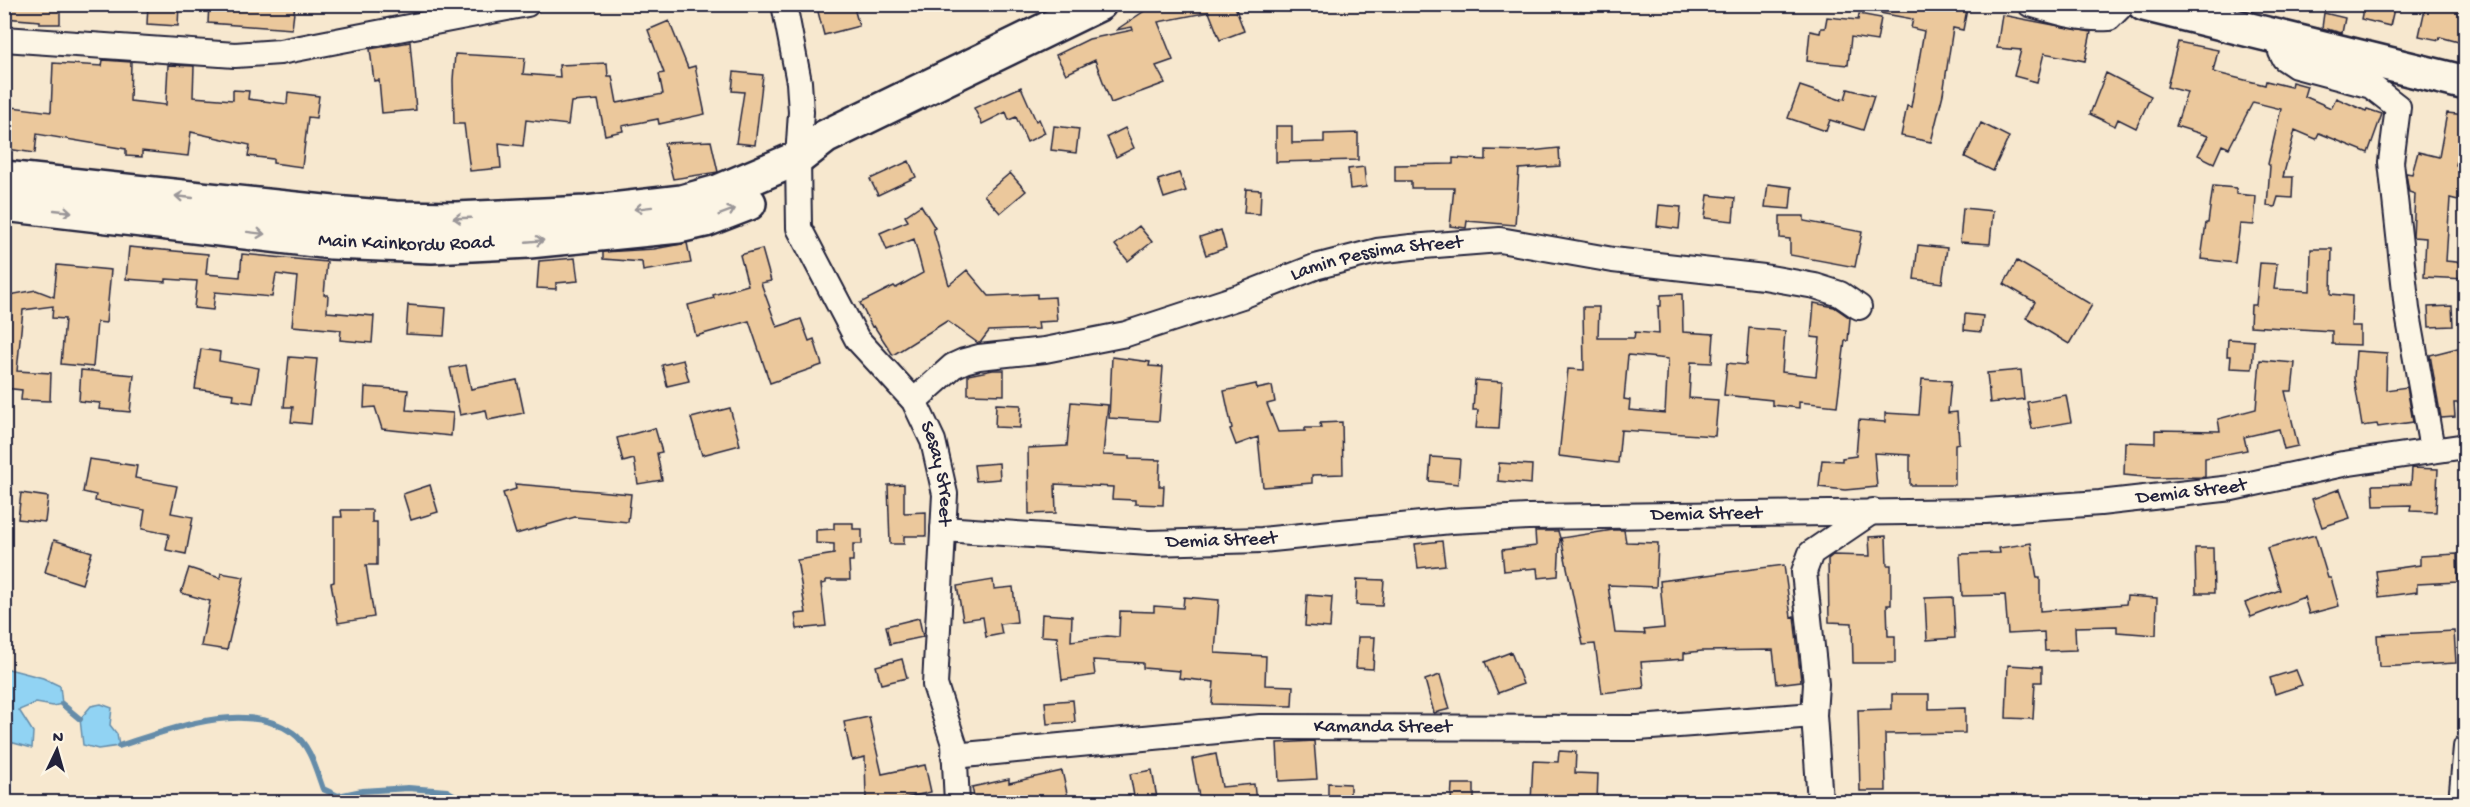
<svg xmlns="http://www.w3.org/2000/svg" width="2470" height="807" font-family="'Gochi Hand',sans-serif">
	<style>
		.water { fill: #91d3f3; stroke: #658ca9; stroke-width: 1.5 }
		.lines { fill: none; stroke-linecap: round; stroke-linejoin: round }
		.stream { stroke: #658ca9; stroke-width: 6 }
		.building { fill: #ebc89c; stroke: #22223b; stroke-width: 1.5; fill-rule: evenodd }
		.minor-casing { stroke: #22223b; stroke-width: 28 }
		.primary-casing { stroke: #22223b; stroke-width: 38 }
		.minor { stroke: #fcf5e5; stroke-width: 24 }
		.primary { stroke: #fcf5e5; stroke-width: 33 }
		.oneway { stroke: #9a9698 }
		.labels { text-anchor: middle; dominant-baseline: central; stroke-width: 4.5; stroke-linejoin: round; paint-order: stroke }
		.street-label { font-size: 20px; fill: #22223b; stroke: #fcf5e5 }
	</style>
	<rect width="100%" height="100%" fill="#f7e8cf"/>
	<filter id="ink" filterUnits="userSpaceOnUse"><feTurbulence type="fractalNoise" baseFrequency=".0167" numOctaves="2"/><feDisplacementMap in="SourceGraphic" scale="12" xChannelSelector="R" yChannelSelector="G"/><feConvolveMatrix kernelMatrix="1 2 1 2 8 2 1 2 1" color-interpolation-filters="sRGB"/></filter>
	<g filter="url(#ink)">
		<path class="water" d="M5,668L43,678L60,686L62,704L53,706L36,703L19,710L33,732L32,748L10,742L5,735Z
			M101,704L112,708L110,725L117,734L119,746L98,749L83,745L80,719L91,706Z"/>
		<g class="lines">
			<path class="stream" d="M62,704L80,719
				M119,746C169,730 245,699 293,733C310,745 316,770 323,789L338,796L362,791L408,788L447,791L466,802"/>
		</g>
		<path class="building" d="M4,4H60V24H40V21L4,18Z
			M148,4H179L178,26L147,24Z
			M209,4H295L292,29L208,23Z
			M816,4H853L859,26L824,35Z
			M1155,4H1234L1244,31L1220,40L1209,12L1158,22L1173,60L1156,66L1165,83L1111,103L1095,60L1066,74L1056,55L1089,39L1133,30L1132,27L1116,30Z
			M1880,4H1968L1963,30L1953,28L1943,94L1931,142L1901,136L1907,106L1911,107L1924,31L1911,28L1913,19L1880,13Z
			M2364,4H2385L2384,7L2394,9L2390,26L2361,19Z
			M2426,4L2466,11V44L2440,37L2439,40L2419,36Z
			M2324,13L2345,18L2342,33L2322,28Z
			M1859,14L1881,18L1877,41L1851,37L1848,65L1807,61L1810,31L1820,33L1821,28H1825L1827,17L1858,20Z
			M2002,15L2091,32L2085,61L2044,53L2037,82L2014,76L2021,50L1997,48Z
			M669,21L688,68L695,66L705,114L659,124L658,119L622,126L623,131L605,135L598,100L571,102L568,125L526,120L523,146L499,143L501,168L470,171L464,124H454L453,80L455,54L525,58L523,74L560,77L559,65L607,63L608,76H612L617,103L663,94L659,74L664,73L648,30Z
			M410,42L416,110L382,113L379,80L374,81L370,49Z
			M2178,42L2218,50L2213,72L2265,85L2266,81L2291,87L2292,82L2307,86L2304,96L2331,108L2336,98L2366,111L2367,109L2382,114L2368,153L2319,133L2316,139L2295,130L2283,177H2293L2292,198L2278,197L2275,207L2267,206L2270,166L2268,164L2281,109L2253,102L2229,148L2222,145L2214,163L2198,155L2208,136L2176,126L2187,92L2167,87Z
			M103,60L131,62L130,101L166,105L168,65L194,66L193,97L233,100V90L249,91L248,99L287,104L288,92L319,96L316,118L308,117L302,167L273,163V159L248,156L250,145L191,132L188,156L142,151V157L126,156V149L37,134L35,153L7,149L12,107L51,112L53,63L102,66Z
			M734,72L763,75L755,145L736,143L744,92L732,91Z
			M2106,73L2151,96L2136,128L2118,119L2115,126L2090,114Z
			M1800,86L1841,100L1842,98L1845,99L1848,89L1874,96L1863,130L1830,120L1826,131L1788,118Z
			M1021,87L1036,121L1039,119L1045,133L1027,142L1016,117L1009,120L1006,112L982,124L974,108Z
			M2447,113L2466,115V135H2463L2456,165L2466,167V202L2450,198L2446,261L2466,263V279L2424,277L2426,238L2413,237L2415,194L2409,192L2406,173L2412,174L2418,152L2439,157Z
			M1981,123L2009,137L1993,171L1965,157Z
			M1054,126L1079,129L1076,153L1051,150Z
			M1276,126H1292V143L1324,142V134L1358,133V160L1276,162Z
			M1125,128L1134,148L1116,157L1107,137Z
			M711,141L718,172L673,179L664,143Z
			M1559,148L1560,166L1519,169L1515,225L1467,221L1466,228L1450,226L1454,188H1411V181H1395V165L1453,164V158L1486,160V150L1530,151Z
			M909,161L916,177L878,195L870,179Z
			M1364,167L1366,187L1350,189L1348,169Z
			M1010,173L1026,191L1000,213L984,195Z
			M1179,173L1186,191L1164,198L1158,180Z
			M1768,184L1792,187L1790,209L1765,207Z
			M2213,186L2236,188V194L2256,196L2254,225L2240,224L2235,263L2201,259L2206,223H2208Z
			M1246,189L1261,190L1260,214L1244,213Z
			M1708,195L1735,198L1733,221L1705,218Z
			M921,205L935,228L933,229L949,285L967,270L989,296L1037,294V298L1055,297L1057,321L1038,322L1039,329L989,331L980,343H978L947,321L893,355L874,326L872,327L860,303L894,286L896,288L923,273L914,239L887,250L880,233L908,221L905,216Z
			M1659,205L1681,207L1679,229L1657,226Z
			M1963,208L1993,211L1990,244L1960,242Z
			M1780,216H1804V221L1862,232L1855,267L1790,255V239L1780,238Z
			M1139,226L1152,242L1128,261L1115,245Z
			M1221,230L1226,248L1206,255L1200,237Z
			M687,243L691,263L643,271L642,262L603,259V252L654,249Z
			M1918,245L1947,248L1942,283L1914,279Z
			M129,247L208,254L206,274L240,277L242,254L327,262L324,295H328L327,312L374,316L372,343L340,340L341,330L292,326L297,277L276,274L272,297L215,292L213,310L194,308L197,281L166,279V282L126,279Z
			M762,249L771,281L761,283L777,327L801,319L809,341L814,339L822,365L770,383L749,321L696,336L688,305L714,298L713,295L748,285L740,255Z
			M2311,249H2332L2331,294L2352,296L2351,326H2360V345L2332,344V331L2250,326L2251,305H2256L2260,263L2277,264L2274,289L2310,291Z
			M575,258L578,281L556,283V289L537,288L539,261Z
			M2017,261L2092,305L2069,344L2026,318L2035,302L2004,284Z
			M57,265L111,270L106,323L97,322L93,367L61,364L65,319L52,318L53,306L23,310L17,371L51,373L50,401L21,400L22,390L4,388V296L36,290L54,297Z
			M1682,294L1683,332L1714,334L1712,363L1691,362L1689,398L1718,400L1715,436L1621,430L1618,463L1559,456L1568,369L1584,370L1583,307H1599L1598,338H1634L1635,332L1659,334L1658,306H1661V295ZM1628,355L1668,359L1665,413L1629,410L1630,400L1624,399Z
			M1814,303L1834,307L1850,318L1848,341H1845L1837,406L1799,402V408L1772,405V400L1724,395L1727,363L1746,365L1749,328L1785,331L1782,372L1816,376L1820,338L1811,337Z
			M408,305L446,308L444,336L406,334Z
			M2452,306L2453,326L2429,327L2428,307Z
			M1965,314L1983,316L1981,332L1964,330Z
			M2228,339L2254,341L2252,369L2230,368L2231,356H2227Z
			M2458,348L2463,371H2466V403H2454L2455,417L2441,418L2430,355Z
			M201,349L220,352L219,361L259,368L253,403L233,400L234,394L195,389Z
			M2356,351L2387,353L2386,390L2407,387L2413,422L2378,427L2377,424L2362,426L2354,378Z
			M289,357L317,359L311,424L291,422L293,407H284Z
			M1112,357L1150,362L1149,366L1163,367L1159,421L1109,418Z
			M683,360L689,381L667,386L662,365Z
			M2260,360L2295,363L2292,391H2285L2298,446L2284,449L2279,429L2244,437L2247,450L2205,458V477L2155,478L2124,475L2125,442L2155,443V430L2220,431L2218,419L2256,409Z
			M466,365L471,389L517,380L524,413L488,420L486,410L460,415L450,368Z
			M81,370L134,375L130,412L99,409L100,403L79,401Z
			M993,370H1004V395L968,394V375Z
			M2021,370L2024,399L1990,403L1987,373Z
			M1922,379L1951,381L1948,413L1957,412L1959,443L1955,444V485H1910V455L1874,453L1877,487L1845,490L1819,487L1822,460L1842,461V458L1856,456L1859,420L1885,422V413L1919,415Z
			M1475,380L1502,382L1499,429L1476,428L1478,410H1473Z
			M1256,384L1257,389L1272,386L1275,402L1267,404L1278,432L1305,431V428H1321L1320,423L1342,422L1343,474L1312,475V483L1263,487L1258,437L1236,445L1230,429L1232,428L1224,391Z
			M365,387L408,390L406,410L453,413L451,436L382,429L375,407L364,408Z
			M2066,395L2071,422L2032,429L2027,402Z
			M1071,402L1108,405L1103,455L1129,456V459L1160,460L1159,486H1164L1163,505L1135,504V500L1112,499L1113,487L1055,484L1056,513L1029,514L1028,448L1067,446Z
			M996,404L1021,405L1020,428L995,427Z
			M730,408L740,445L702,455L691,418Z
			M655,428L662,452L657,453L662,480L638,484L634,459L623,462L617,438Z
			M1431,457L1460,459L1458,484L1429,481Z
			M89,459L137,466L135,478L177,486L171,513L193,517L186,554L166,550L169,534L142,529L145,510L95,501L96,495L83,492Z
			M999,463L1000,479L976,481L974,465Z
			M1499,463L1532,465L1531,484L1498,481Z
			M2412,468L2438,469L2436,512L2410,511L2411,505L2374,506L2373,485L2411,484Z
			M515,484L631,494L628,522L575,517L516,534L503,493L516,489Z
			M904,484V513L926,512V536H904V544H890L888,485Z
			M430,485L438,512L411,520L403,494Z
			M2340,489L2350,518L2322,527L2312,499Z
			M21,493L48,497L45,522L18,519Z
			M341,510H372V522H377V565H366L374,617L338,623L331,583L334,582V517H342Z
			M834,523H853V529H862V544H853V561H849L850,580H826V583L821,584L826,626L797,629L795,614L806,613L797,560L834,554V544L816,543V530L834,529Z
			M1613,530H1624L1626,542L1658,543L1656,587L1608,585L1615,633L1645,634L1644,630L1664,628L1660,581L1784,565L1791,617L1794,616L1795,625L1801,681L1777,684L1773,650L1702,651L1684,653V659L1641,662L1644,688L1602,693L1595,644L1583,645L1561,538Z
			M1535,531H1558L1560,538L1558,576L1538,578L1537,568L1504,571L1502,550L1536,546Z
			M2315,535L2328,578H2331L2339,606L2309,614L2304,597L2251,617L2245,603L2280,590L2267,548Z
			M1886,536L1887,565H1891V605H1887L1888,636H1895V663H1853L1852,623L1829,622L1828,559L1833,555L1870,556L1869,537Z
			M54,540L92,552L82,584L45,572Z
			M1442,541L1445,565L1418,568L1415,544Z
			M2031,543L2037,578H2040V611L2126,604L2127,596L2157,598L2156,635L2117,632V626L2075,627L2076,650L2045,651L2044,632L2008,634L2005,595L1962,596L1960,554L2000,553L1999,548Z
			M2195,548H2213L2214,593H2196Z
			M2457,554L2458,582L2417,584V592L2379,597L2376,571L2420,565V556Z
			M189,568L220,578L221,573L244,577L227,650L201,646L210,601L181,593Z
			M1357,579L1384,580L1382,606L1356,605Z
			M993,580L994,589L1013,587L1017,622L1000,624L1002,634L986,637L983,617L963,620L957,586Z
			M1307,595L1332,597L1330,628L1305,626Z
			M1184,597L1219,600L1215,653L1266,656L1265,685L1293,686L1292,706L1212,704L1214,682L1179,678L1180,671L1143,668V663L1093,660L1095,675L1062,680L1057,637L1041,636L1042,614L1072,616L1071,641L1107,636L1119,637L1120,611L1154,612V606L1183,608Z
			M1953,597L1955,638L1927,640L1925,598Z
			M919,618L923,637L890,644L886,626Z
			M2454,631L2456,663L2379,667L2377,635Z
			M1358,637H1375L1373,669L1356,668Z
			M1511,652L1523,684L1498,693L1485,662Z
			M902,659L907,678L881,684L876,666Z
			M2008,665L2042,667V682H2035L2033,719L2006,718Z
			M2296,670L2302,685L2275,694L2270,678Z
			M1440,675L1450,709L1434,713L1425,680Z
			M1892,694H1929V709L1965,708V733L1885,734L1886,791H1860L1858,710L1892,709Z
			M1073,700L1075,722L1047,724L1045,702Z
			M869,717L882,774L925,765L931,792L901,799H866L865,757L852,760L844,722Z
			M1314,741L1317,779L1279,781L1277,743Z
			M1559,751L1576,752L1575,773L1598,774L1597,802H1531L1533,761L1558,762Z
			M1216,754L1222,787L1254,784L1256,802H1200L1192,759Z
			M1152,770L1157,798L1135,802L1130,774Z
			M1062,771L1069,802H975L972,787L1009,779V783Z
			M1328,783L1350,784V802H1328Z
			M1452,784H1474V802H1451Z"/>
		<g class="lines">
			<defs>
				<g id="minor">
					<path id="s1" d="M784,4L799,82L801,112L798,158L799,228L857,339L914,401L933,441L945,494L935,685L954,744L957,802"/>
					<path d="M2030,4C2057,12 2081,20 2109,18L2123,4"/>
					<path d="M2280,38L2281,52L2284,58L2296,66L2371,86L2398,107L2391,162L2407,309L2432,449"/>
					<path d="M4,39L235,55L280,52L527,4"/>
					<path id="s2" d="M914,401L953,366L964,361L979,357L1045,350L1126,334L1242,296L1315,267L1377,251L1411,247L1500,240L1613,260L1764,277L1815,286L1840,294L1859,307"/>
					<path id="s3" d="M943,529L1149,543L1262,540L1451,521L1528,517L1985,511L2100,503L2232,488L2343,464L2466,446"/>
					<path id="s4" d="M954,756L1260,727L1638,728L1814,715"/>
					<path d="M1820,802L1814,715L1816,684L1804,572L1811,553L1873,511"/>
					<path d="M2461,802L2466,747"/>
				</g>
				<g id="primary">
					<path d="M2144,4L2466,83"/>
					<path d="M4,178L333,213L395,218L456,219L586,213L682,202L718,192L798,158L825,137L1099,4"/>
					<path id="s5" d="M4,204L331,242L432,246L529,241L679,226L705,220L749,203"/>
				</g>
			</defs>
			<use href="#minor" class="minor-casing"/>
			<use href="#primary" class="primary-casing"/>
			<use href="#minor" class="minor"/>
			<use href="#primary" class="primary"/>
		</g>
		<defs><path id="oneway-shaft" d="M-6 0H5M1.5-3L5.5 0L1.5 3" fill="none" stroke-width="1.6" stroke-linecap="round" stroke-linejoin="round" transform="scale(1.5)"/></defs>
		<g class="oneway">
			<use href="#oneway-shaft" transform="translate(184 197) rotate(-174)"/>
			<use href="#oneway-shaft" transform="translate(643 208) rotate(173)"/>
			<use href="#oneway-shaft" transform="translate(63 211) rotate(6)"/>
			<use href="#oneway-shaft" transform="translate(727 212) rotate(-21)"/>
			<use href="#oneway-shaft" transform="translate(462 218) rotate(178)"/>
			<use href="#oneway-shaft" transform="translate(256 233) rotate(7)"/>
			<use href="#oneway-shaft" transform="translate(535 241) rotate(-5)"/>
		</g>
	</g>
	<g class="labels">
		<g class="street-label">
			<text stroke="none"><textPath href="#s5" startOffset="404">Main Kainkordu Road</textPath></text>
			<text stroke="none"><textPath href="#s2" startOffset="492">Lamin Pessima Street</textPath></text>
			<text stroke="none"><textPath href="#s1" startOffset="512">Sesay Street</textPath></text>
			<text stroke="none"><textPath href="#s3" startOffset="1251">Demia Street</textPath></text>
			<text stroke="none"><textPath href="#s3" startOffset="765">Demia Street</textPath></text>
			<text stroke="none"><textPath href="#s3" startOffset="279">Demia Street</textPath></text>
			<text stroke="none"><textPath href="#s4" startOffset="430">Kamanda Street</textPath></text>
		</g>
	</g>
	<rect width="2470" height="807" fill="none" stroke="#fcf5e5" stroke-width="24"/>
	<rect x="12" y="12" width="2446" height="783" fill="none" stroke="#22223b" stroke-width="2" filter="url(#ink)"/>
	<g transform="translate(57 750) rotate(5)" stroke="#fcf5e5" stroke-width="4.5" paint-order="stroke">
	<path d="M0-4.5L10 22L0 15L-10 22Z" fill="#22223b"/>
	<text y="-9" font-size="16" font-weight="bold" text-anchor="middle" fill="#22223b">N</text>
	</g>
</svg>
